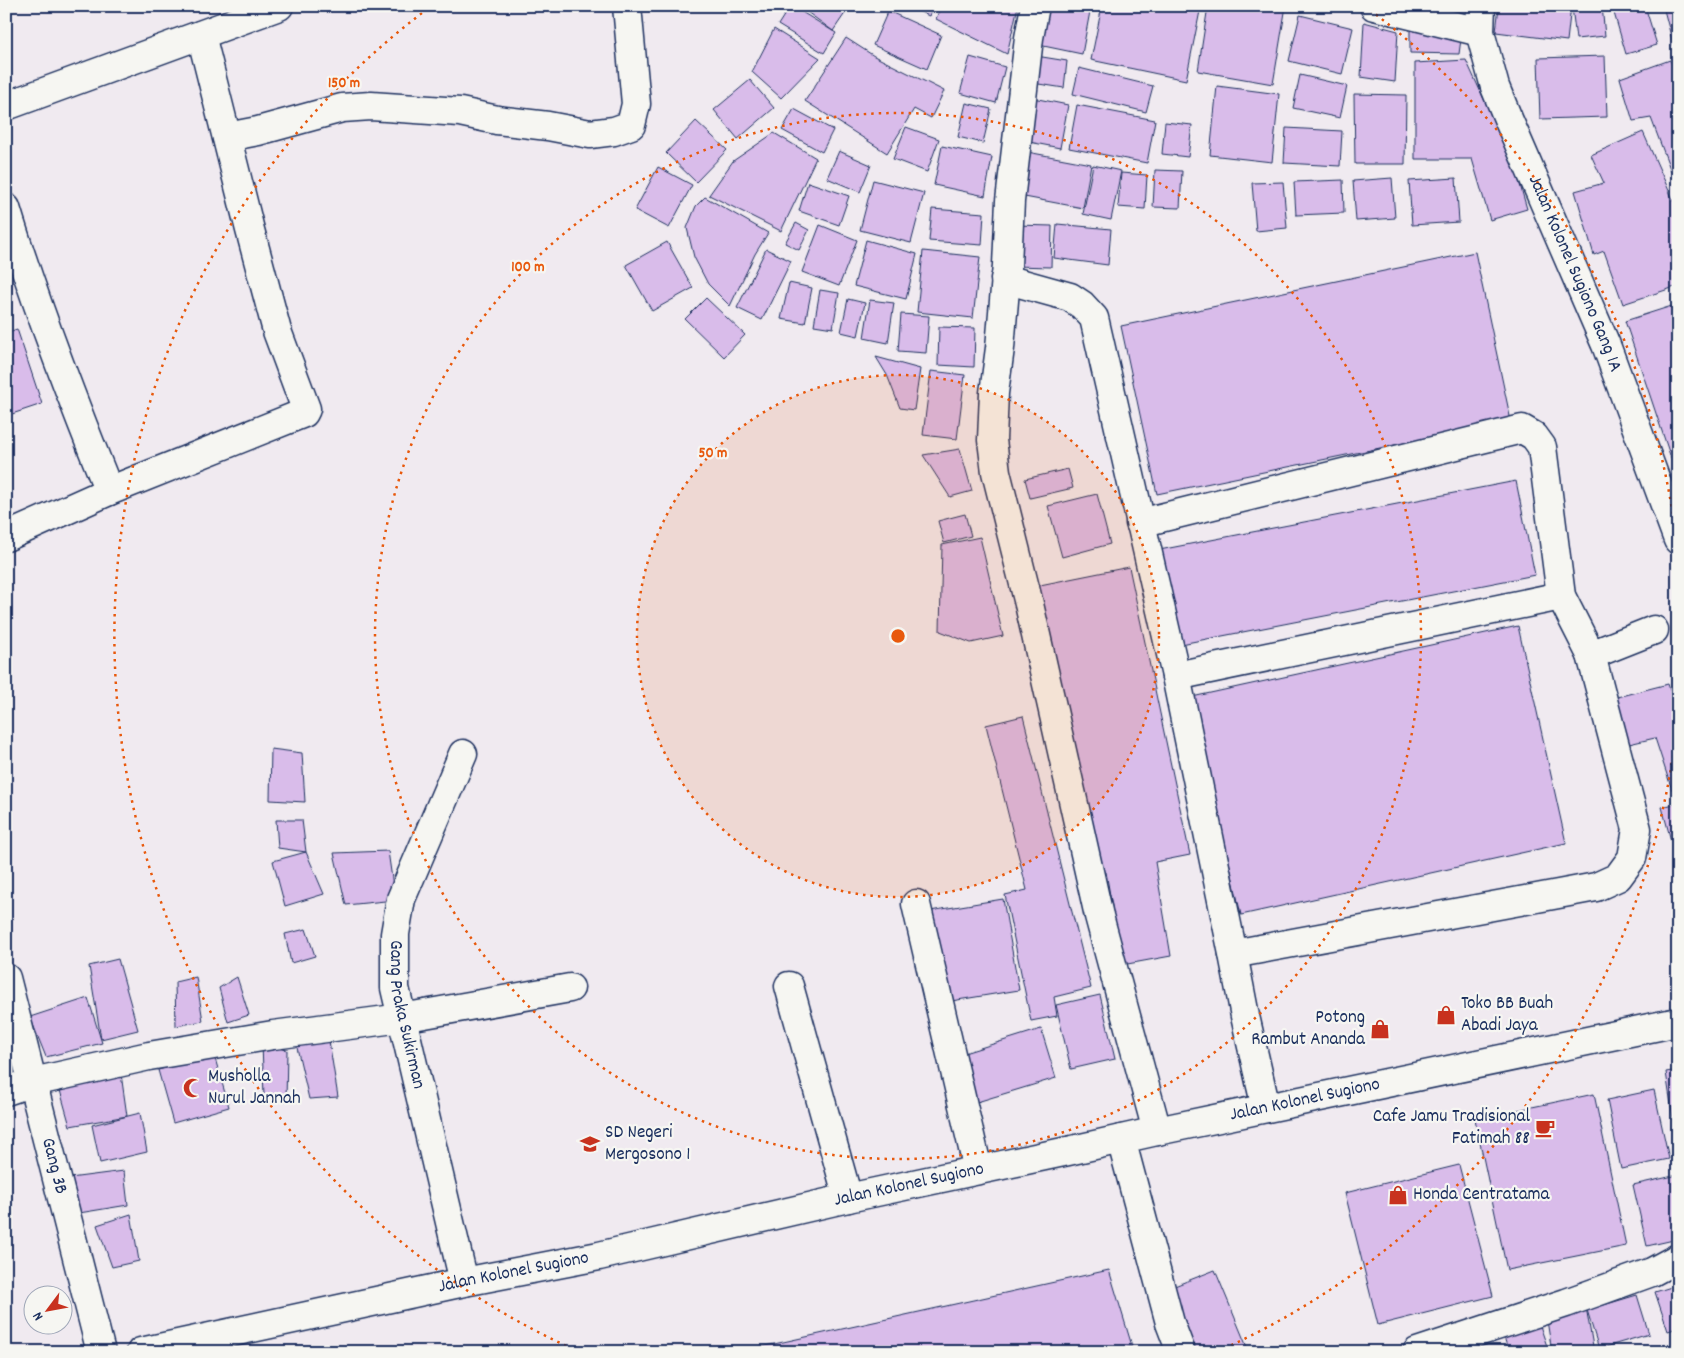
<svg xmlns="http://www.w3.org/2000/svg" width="1684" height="1358" font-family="Dekko,sans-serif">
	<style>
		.building { fill: #d9bcea; stroke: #1b2f5e }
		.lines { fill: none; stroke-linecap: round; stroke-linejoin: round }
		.minor-casing { stroke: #1b2f5e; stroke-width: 31 }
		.highway-casing { stroke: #1b2f5e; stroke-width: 31 }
		.minor { stroke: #f6f6f2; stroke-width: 28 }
		.highway { stroke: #f6f6f2; stroke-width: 28 }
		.ring { fill: none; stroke: #e8590c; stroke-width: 2.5; stroke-dasharray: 2.5 5 }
		.labels { text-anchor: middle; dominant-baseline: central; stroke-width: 4.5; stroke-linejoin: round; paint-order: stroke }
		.street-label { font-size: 19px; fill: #1b2f5e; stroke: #f6f6f2 }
		.poi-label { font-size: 19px; fill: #1b2f5e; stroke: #f6f6f2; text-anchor: start }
		.centre { fill: #e8590c; stroke: #f6f6f2; stroke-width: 2.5 }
		.ring-label { font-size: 15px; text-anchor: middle; font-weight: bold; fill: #e8590c; stroke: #f6f6f2; stroke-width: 4.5; stroke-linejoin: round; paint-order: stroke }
	</style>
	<rect width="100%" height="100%" fill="#f0eaf0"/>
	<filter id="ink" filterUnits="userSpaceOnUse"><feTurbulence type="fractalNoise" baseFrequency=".02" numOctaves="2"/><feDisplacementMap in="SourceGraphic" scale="10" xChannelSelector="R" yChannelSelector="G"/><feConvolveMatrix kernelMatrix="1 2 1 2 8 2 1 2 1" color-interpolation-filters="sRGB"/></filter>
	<g filter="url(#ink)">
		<path class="building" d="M790,6H792L836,33L824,53L778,25Z
			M799,6H850L833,31Z
			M907,6H933L929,16Z
			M941,6H1018L1007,54L936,19Z
			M1042,6H1091L1082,54L1034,44Z
			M1102,6H1201L1186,80L1091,60Z
			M1208,6H1286L1273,84L1198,71Z
			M1499,6H1571L1567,41L1496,32Z
			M1602,6L1605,36L1576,39L1572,7Z
			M1612,6H1645L1657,45L1626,54Z
			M1663,6H1678V63Z
			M888,11L941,35L927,69L873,45Z
			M1300,15L1353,28L1342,74L1289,61Z
			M1410,19L1461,39L1459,54L1410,53Z
			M1364,22L1398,31L1395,82L1361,77Z
			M774,29L820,58L781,98L752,72Z
			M846,38L874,56L944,91L931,118L914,109L887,153L805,101Z
			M1030,55L1067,61L1064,88L1026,82Z
			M1605,56L1607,117L1540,119L1538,58Z
			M970,57L1005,67L996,103L960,93Z
			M1466,60L1500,134L1505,133L1527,209L1490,220L1472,159H1415V63Z
			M1670,60L1678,80V190L1651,118L1633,121L1620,78Z
			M1079,68L1153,86L1146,112L1073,94Z
			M1300,75L1347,86L1340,118L1293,108Z
			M750,80L774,108L738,139L714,110Z
			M1217,86L1279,94L1272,162L1210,155Z
			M1354,94L1406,95L1405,164H1355Z
			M1028,97L1068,105L1060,148L1019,140Z
			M966,103L991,109L983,143L958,137Z
			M1077,105L1155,120L1147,163L1069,148Z
			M794,109L833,130L822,152L782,130Z
			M696,121L727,150L696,182L666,153Z
			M1165,122L1192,125L1188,157L1162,154Z
			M906,127L939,139L927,172L893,159Z
			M1286,128L1342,131L1340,166L1284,163Z
			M1643,132L1674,202L1678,201V286L1623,304L1604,251L1594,255L1575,191L1604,183L1591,155Z
			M774,133L816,158L781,231L709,195L733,161Z
			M942,146L992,157L985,196L934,185Z
			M839,151L871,165L860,192L827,178Z
			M1022,151L1091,164L1083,208L1014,195Z
			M1093,165L1121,171L1111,220L1083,214Z
			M658,167L692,185L669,228L635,210Z
			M1155,170L1182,171L1180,208L1153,207Z
			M1121,173L1147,175L1145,209L1118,207Z
			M1392,178L1395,218L1356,221L1353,181Z
			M1456,178L1459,222L1412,225L1409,181Z
			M873,180L924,193L911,243L860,230Z
			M1343,180L1344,213L1296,215L1294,182Z
			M808,182L849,196L839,225L799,211Z
			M1283,182L1287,228L1256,231L1252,183Z
			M705,197L768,233L755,254L730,306L708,284L694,257L687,228L696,206Z
			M932,209L984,213L982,245L929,241Z
			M796,223L809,230L799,250L785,243Z
			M1057,224L1111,229L1108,265L1054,258Z
			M820,225L857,240L839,286L802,272Z
			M1015,225L1052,226L1051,267L1014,266Z
			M866,240L917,254L906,299L854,286Z
			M667,242L693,288L652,311L626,265Z
			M766,249L791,261L762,320L737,308Z
			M923,251L980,257L973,318L917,312Z
			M1475,252L1511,421L1157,494L1121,326Z
			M789,283L812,288L805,323L781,319Z
			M820,290L839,293L833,328L814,325Z
			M706,298L745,335L724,357L685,319Z
			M848,299L865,303L858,336L841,332Z
			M870,300L894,303L888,343L864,338Z
			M1678,304V479L1625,321Z
			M901,314L929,316L926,353L898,351Z
			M939,327L975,328L974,367L938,365Z
			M17,329L42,404L6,416V333Z
			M876,357L920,369L914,410L900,408L887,375Z
			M931,371L965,375L957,439L923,435Z
			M960,449L972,491L950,497L923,455Z
			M1068,469L1073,488L1030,498L1025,479Z
			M1516,481L1535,575L1171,646L1149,552Z
			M1097,494L1110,544L1062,557L1048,506Z
			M965,514L971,536L944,543L938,521Z
			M980,537L1003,636L971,643L940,631L942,545Z
			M1129,567L1190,855L1155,862L1171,956L1122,965L1106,872L1096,874L1035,586Z
			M1518,626L1566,843L1241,915L1192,697Z
			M1668,684L1672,696L1678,694V788L1672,790L1655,738L1629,744L1617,697Z
			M1023,716L1091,988L1054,997L1057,1016L1031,1021L1005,895L1027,890L986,725Z
			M271,749L302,753L305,802L270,800Z
			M1678,803V867L1662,807Z
			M276,820H302L306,852L278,848Z
			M388,851L395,900L346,905L334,853Z
			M306,852L324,894L285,906L273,861Z
			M1003,899L1019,990L945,1002L930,911Z
			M306,929L315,956L291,963L285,934Z
			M118,959L138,1030L101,1039L89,966Z
			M196,977L203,1021L176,1026L175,982Z
			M237,977L249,1015L228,1022L219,988Z
			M1100,995L1115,1059L1071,1069L1056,1005Z
			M88,998L102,1043L46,1057L30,1017Z
			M1041,1029L1056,1078L977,1102L961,1054Z
			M295,1039L329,1041L338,1097L309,1099Z
			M262,1044L287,1050L286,1102L264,1096Z
			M214,1055L229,1107L173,1123L158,1070Z
			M120,1067L127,1116L70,1126L58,1083Z
			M1678,1070V1152L1666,1072Z
			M1654,1090L1669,1159L1621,1169L1607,1100Z
			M1594,1094L1626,1246L1507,1270L1475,1119Z
			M140,1113L147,1152L100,1163L92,1125Z
			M1459,1165L1493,1296L1378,1325L1345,1193Z
			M124,1171L128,1205L73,1214L70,1178Z
			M1678,1175V1239L1647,1246L1633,1185Z
			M131,1214L139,1261L112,1267L97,1225Z
			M1109,1270L1132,1346L1108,1352H738Z
			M1215,1270L1247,1347L1235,1352H1193L1167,1289Z
			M1678,1285V1328L1668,1331L1655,1292Z
			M1637,1295L1649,1334L1599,1349L1587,1310Z
			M1586,1307L1594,1352H1552L1546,1314Z
			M1539,1323L1549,1352H1509L1504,1337Z"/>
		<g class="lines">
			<defs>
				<g id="minor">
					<path d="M1035,6L1029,38L1010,201L1007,265L1000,348L994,393L992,440L996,472L1029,604L1099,916L1157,1131"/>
					<path d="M1374,6L1480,32"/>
					<path id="s1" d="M1481,6L1480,32L1495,87L1509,121L1606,345L1678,540"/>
					<path d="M6,106L279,6"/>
					<path d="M227,137L258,131L342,108L371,106L460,112L497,120L548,126L590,134L614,131L631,125L636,104L627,6"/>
					<path d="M6,208C35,304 71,397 109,491L304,413L306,409L277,331L250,230L201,35"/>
					<path d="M1005,279L1070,297L1082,305L1094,318L1176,676L1233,954"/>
					<path d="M1140,523L1522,429L1534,436L1542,447L1561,596L1591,655L1637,829L1632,858L1618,877L1596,887L1233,954L1245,1016L1266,1108"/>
					<path d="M6,537L109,491"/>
					<path d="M1591,655L1654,630"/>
					<path d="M1176,676L1561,596"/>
					<path id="s2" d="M463,754L401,899L395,934V988L464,1282"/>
					<path d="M916,904L978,1170"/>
					<path id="s3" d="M6,978L101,1352"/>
					<path d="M789,986L848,1198"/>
					<path d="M6,1091L33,1082L149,1056L273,1035L402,1018L570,988"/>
					<path d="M1121,1139L1170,1323L1181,1352"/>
					<path d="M1417,1352L1566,1303L1652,1272L1678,1258"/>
				</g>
				<g id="highway">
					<path id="s4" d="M141,1352L464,1282L599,1256L848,1198L1068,1151L1157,1131L1678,1022"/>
				</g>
			</defs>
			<use href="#minor" class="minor-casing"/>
			<use href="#highway" class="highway-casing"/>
			<use href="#minor" class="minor"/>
			<use href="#highway" class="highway"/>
		</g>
	</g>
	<circle cx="898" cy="636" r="261" fill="#e8590c" fill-opacity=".12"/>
	<g class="ring">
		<circle cx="898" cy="636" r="261"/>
		<circle cx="898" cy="636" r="523"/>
		<path d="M1678 718A784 784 0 0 1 1223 1349M573 1349A784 784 0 0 1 426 10M1370 10A784 784 0 0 1 1678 554"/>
	</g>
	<defs>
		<symbol id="shop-bare" viewBox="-9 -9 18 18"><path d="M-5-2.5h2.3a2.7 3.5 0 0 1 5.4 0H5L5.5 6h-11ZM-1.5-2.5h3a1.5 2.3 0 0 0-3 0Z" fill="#c8321e" stroke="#f6f6f2" stroke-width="2.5" paint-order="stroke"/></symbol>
		<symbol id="mosque-bare" viewBox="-9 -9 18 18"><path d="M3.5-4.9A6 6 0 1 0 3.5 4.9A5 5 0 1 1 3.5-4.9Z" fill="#c8321e" stroke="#f6f6f2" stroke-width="2.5" paint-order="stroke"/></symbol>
		<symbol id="cafe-bare" viewBox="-9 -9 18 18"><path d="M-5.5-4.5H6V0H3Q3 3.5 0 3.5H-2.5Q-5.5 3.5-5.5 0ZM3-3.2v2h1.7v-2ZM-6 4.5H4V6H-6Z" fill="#c8321e" stroke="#f6f6f2" stroke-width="2.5" paint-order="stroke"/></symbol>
		<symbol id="school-bare" viewBox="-9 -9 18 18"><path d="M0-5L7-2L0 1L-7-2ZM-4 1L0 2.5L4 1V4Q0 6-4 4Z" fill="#c8321e" stroke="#f6f6f2" stroke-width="2.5" paint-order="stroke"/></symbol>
	</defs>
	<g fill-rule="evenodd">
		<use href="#shop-bare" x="1432" y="1001" width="28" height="28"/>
		<use href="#shop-bare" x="1366" y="1015" width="28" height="28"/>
		<use href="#mosque-bare" x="179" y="1074" width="28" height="28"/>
		<use href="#cafe-bare" x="1531" y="1114" width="28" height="28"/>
		<use href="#school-bare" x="576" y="1130" width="28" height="28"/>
		<use href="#shop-bare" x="1384" y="1181" width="28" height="28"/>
	</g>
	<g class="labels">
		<g class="street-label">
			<text stroke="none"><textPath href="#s1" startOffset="286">Jalan Kolonel Sugiono Gang 1A</textPath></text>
			<text stroke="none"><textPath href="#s2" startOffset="275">Gang Praka Sukirman</textPath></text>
			<text stroke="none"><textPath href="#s4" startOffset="1191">Jalan Kolonel Sugiono</textPath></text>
			<text stroke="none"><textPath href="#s3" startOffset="194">Gang 3B</textPath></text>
			<text stroke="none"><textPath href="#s4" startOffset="786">Jalan Kolonel Sugiono</textPath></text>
			<text stroke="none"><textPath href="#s4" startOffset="381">Jalan Kolonel Sugiono</textPath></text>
		</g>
		<g class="poi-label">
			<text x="1461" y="1004">Toko BB Buah<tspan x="1461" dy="22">Abadi Jaya</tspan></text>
			<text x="1365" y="1018" text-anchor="end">Potong<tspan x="1365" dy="22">Rambut Ananda</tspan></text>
			<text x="208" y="1077">Musholla<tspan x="208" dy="22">Nurul Jannah</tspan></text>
			<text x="1530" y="1117" text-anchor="end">Cafe Jamu Tradisional<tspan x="1530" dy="22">Fatimah 88</tspan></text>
			<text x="605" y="1133">SD Negeri<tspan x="605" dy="22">Mergosono 1</tspan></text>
			<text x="1413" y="1195">Honda Centratama</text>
		</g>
	</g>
	<circle cx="898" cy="636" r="8" class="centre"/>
	<g class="ring-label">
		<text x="344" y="87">150 m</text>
		<text x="528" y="271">100 m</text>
		<text x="713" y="457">50 m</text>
	</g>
	<rect width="1684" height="1358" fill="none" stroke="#f6f6f2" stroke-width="25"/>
	<rect x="12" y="12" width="1659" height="1333" fill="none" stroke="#1b2f5e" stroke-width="2" filter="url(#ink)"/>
	<g transform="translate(48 1310) rotate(238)"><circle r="24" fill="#f6f6f2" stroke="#9ea6b7"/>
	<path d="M0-4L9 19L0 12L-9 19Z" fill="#c8321e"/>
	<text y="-8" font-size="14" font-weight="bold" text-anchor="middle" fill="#1b2f5e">N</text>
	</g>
</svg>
